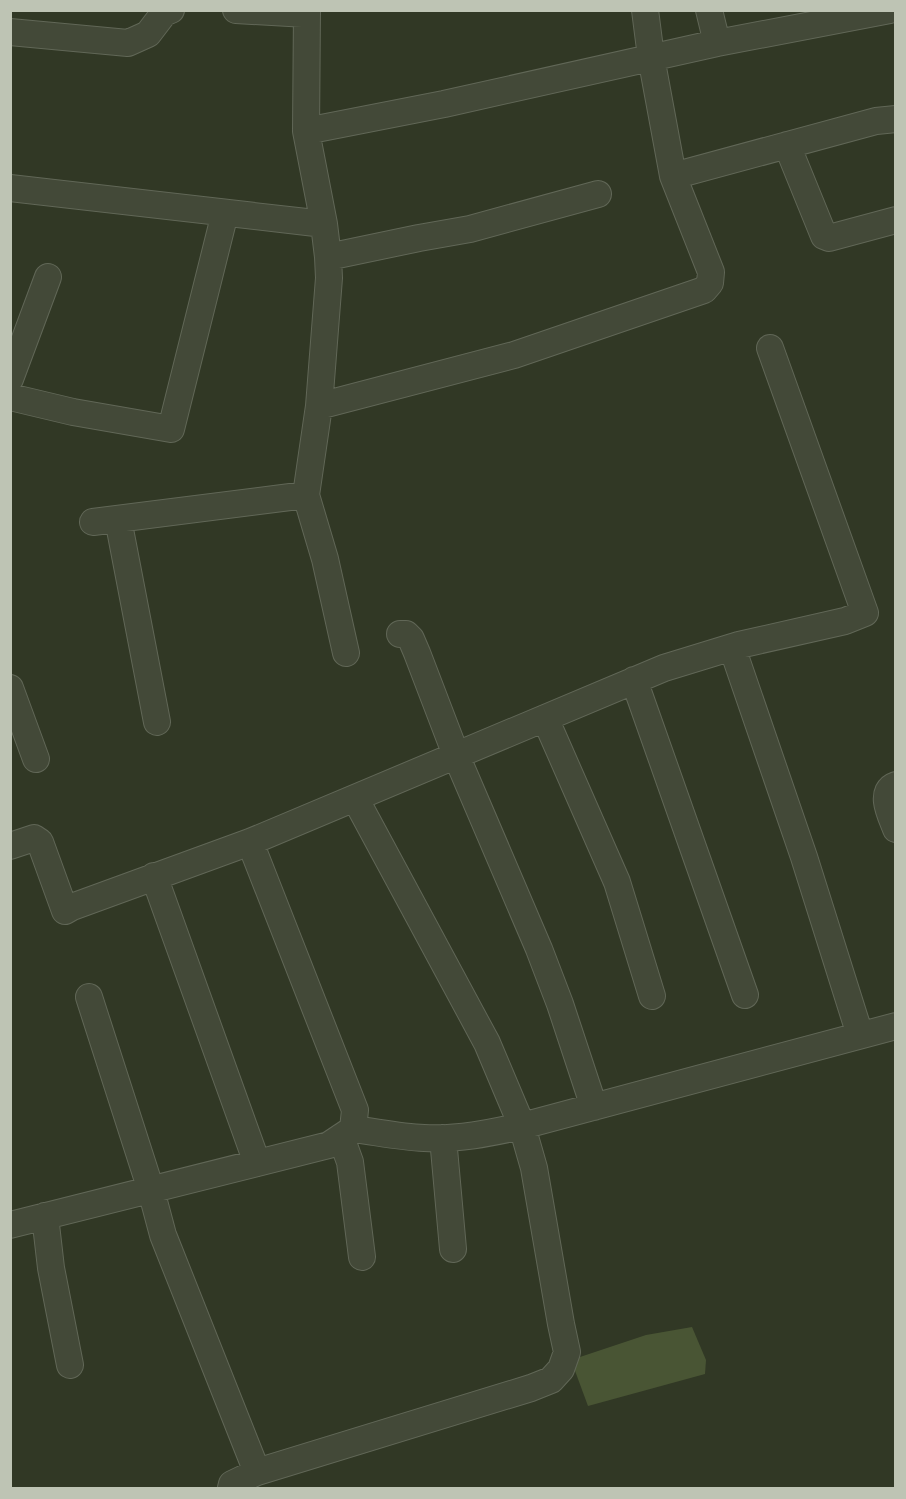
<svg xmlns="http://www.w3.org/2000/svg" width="906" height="1499" font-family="'Open Sans',sans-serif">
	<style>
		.water { fill: #495534 }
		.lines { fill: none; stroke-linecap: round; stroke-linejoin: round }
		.minor-casing { stroke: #616757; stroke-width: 28 }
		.minor { stroke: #434938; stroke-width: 26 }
	</style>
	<rect width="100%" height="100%" fill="#313825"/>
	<path class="water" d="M692,1327L706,1360L705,1374L588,1406L571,1360L646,1335Z"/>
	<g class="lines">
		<defs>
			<path id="minor" d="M236,10L307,14
				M307,10L306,131L324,224L328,257L329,278L319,406L306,495L325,559L346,653
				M645,10L651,57L673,176L876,121L896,119
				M10,32L128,43L148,34L164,13L171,10
				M717,43L890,10
				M306,131L444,104L717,43L709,10
				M787,145L824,236L829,238L896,220
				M10,188L324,224
				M328,257L419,238L470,229L598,194
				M10,379L48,277
				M10,397L73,412L171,429L225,213
				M319,406L514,355L704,290L710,283L711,272L673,176
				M118,519L157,722
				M93,522L306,495
				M400,634H406L411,639L417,653L456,755L539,949L560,1004L594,1107
				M732,647L804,857L860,1035
				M634,680L745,995
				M10,688L36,759
				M545,718L617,882L652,996
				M896,785C878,791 891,816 896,829
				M10,846L34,838L40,842L65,911L72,907L250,842L664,668L739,645L845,621L865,613L770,348
				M154,876L257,1163
				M89,997L151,1190L163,1235L257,1472
				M353,1129C377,1132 400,1137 424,1138C457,1140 490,1133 522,1126L896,1026
				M341,1137L350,1162L362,1257
				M443,1138L453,1249
				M45,1216L51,1268L70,1365
				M10,1225L329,1145L353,1129L355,1110L250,842
				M231,1488L232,1484L257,1472L531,1388L551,1380L561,1369L567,1352L561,1324L534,1168L522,1126L487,1043L355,798"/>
		</defs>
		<use href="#minor" class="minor-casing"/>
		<use href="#minor" class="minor"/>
	</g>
	<rect width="906" height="1499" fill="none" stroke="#bec4b4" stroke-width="24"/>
</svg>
